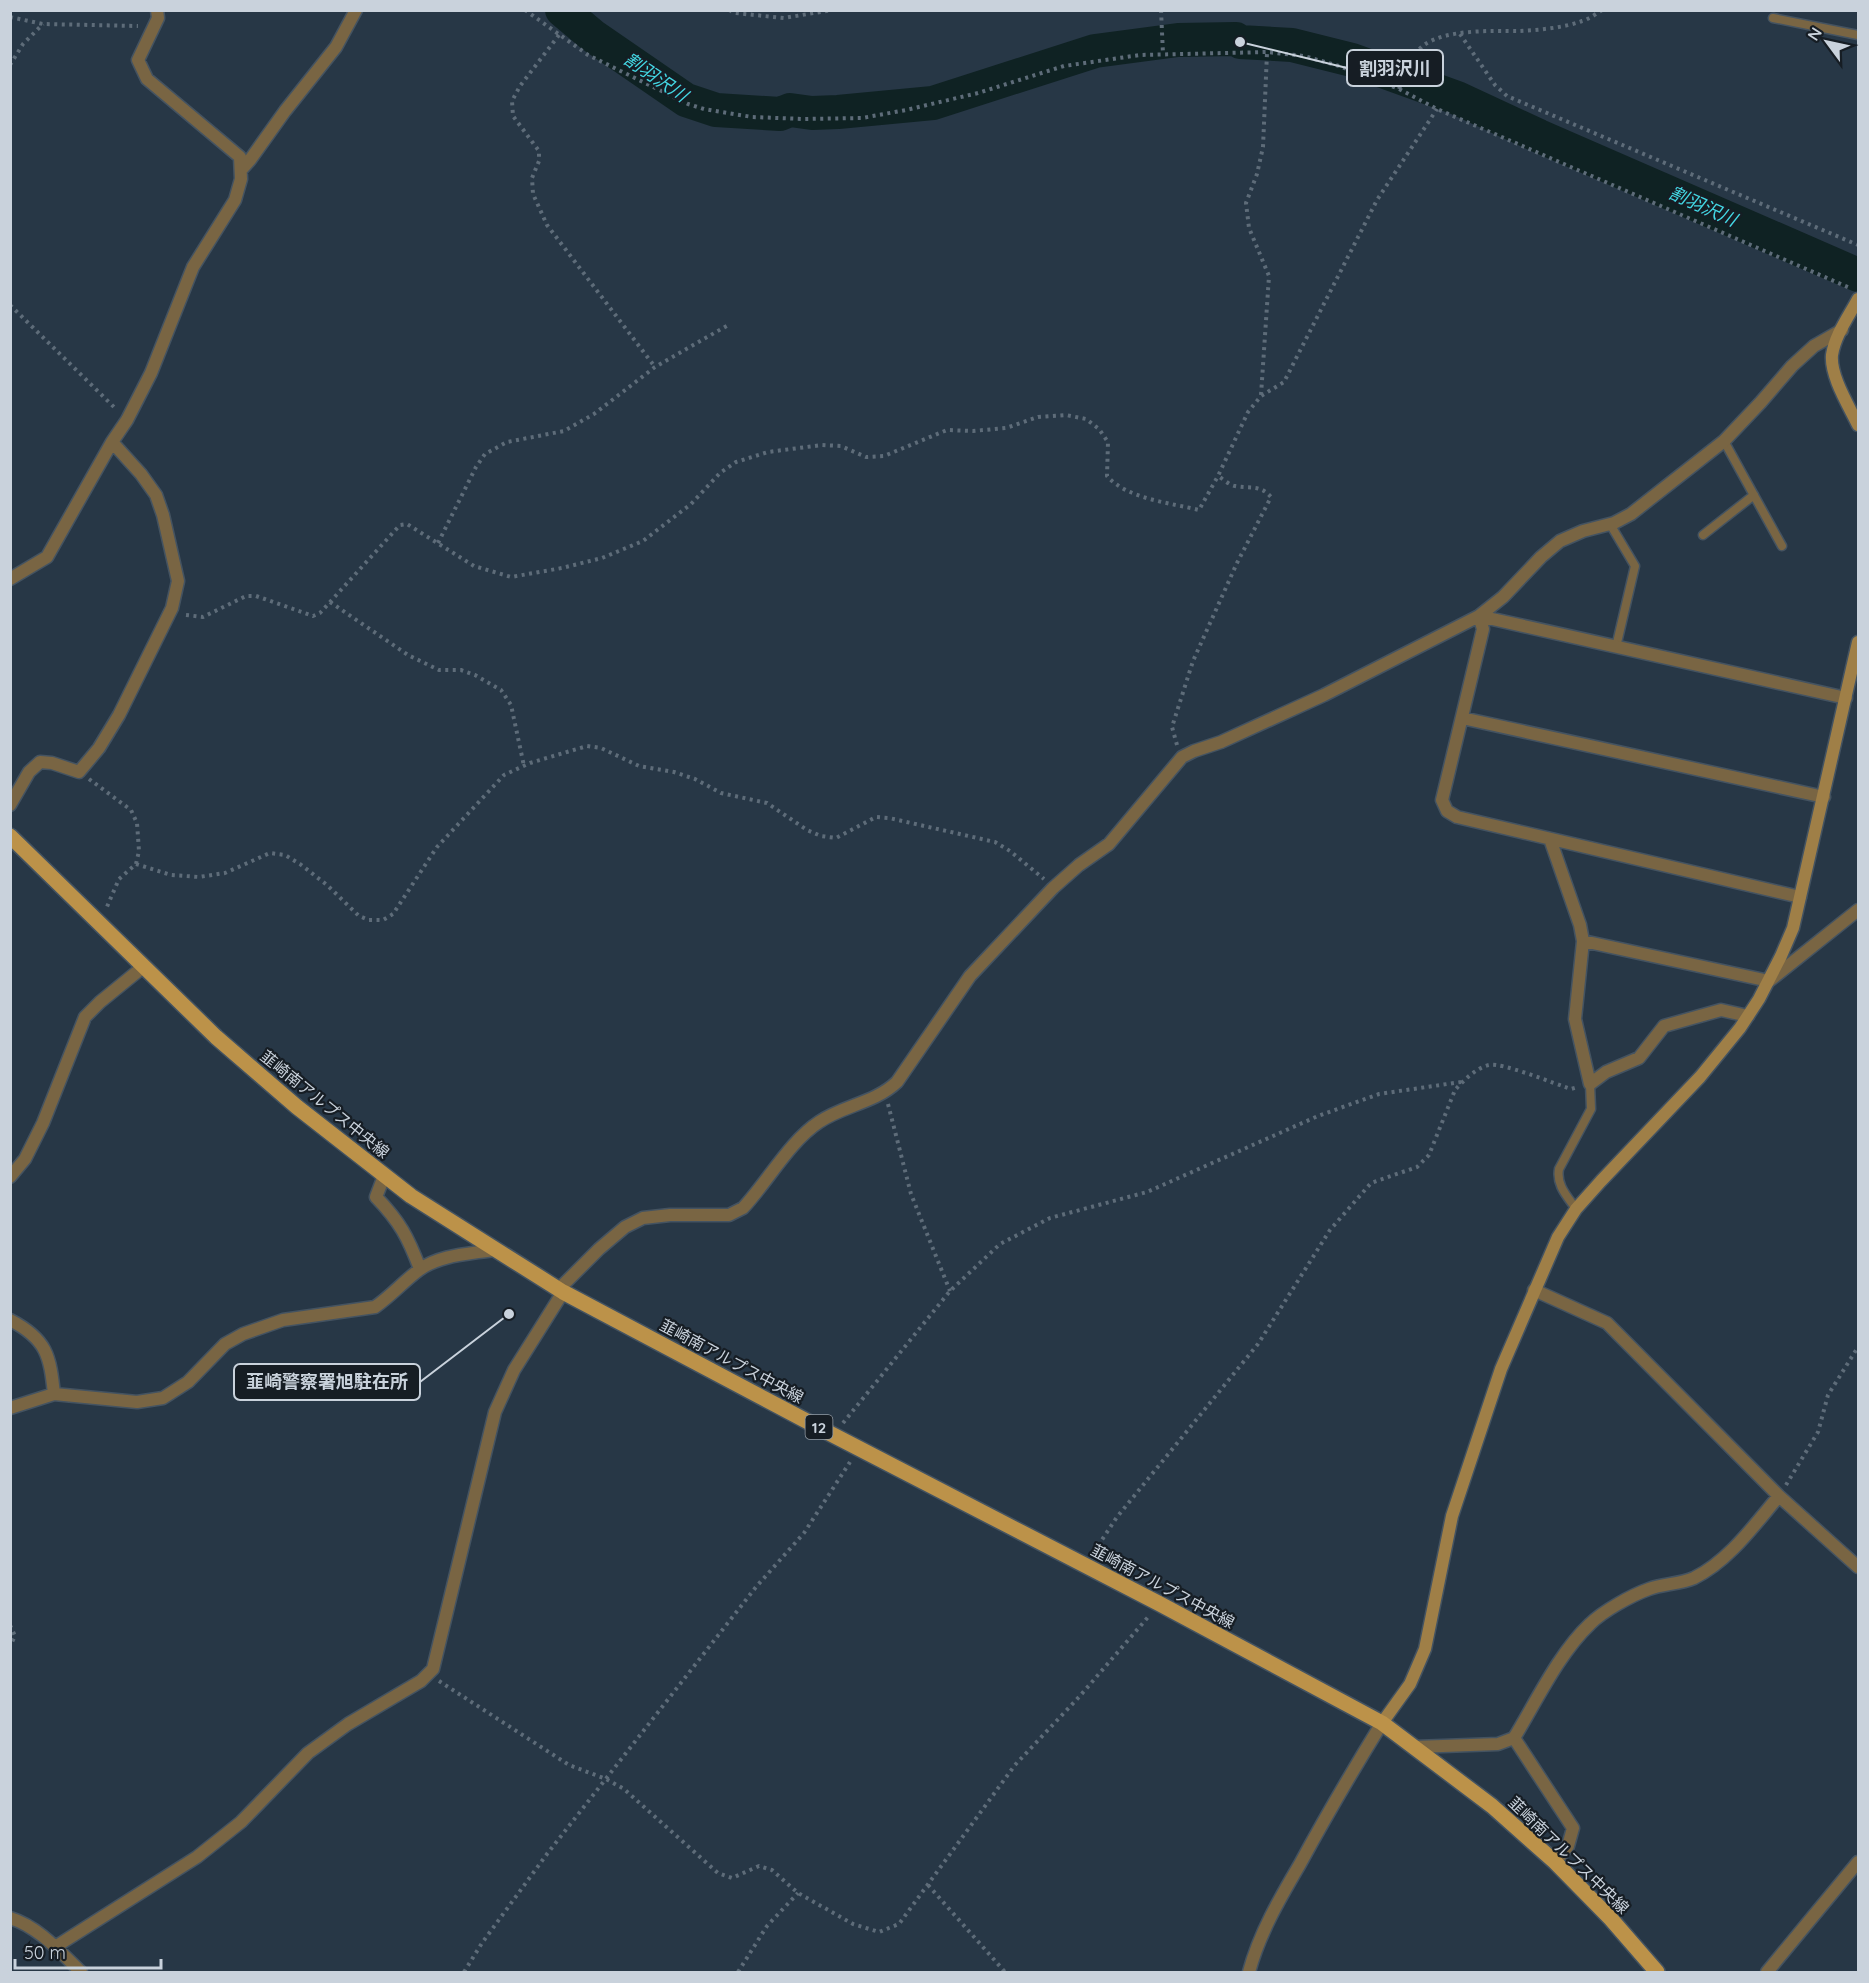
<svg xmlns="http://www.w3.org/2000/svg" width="1869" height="1983" font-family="Quicksand,'Noto Sans JP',sans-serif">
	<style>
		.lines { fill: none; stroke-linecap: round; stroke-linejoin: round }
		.river { stroke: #0f2223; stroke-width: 34 }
		.lane-casing { stroke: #445361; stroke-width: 11 }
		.street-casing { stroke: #445361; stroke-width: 15 }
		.secondary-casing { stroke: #445361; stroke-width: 15 }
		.primary-casing { stroke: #445361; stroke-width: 18 }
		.path { stroke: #5e6c79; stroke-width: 4; stroke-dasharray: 3 4.5; stroke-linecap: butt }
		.lane { stroke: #796543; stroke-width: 8 }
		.street { stroke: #796543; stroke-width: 12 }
		.secondary { stroke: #9f7f47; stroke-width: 12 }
		.primary { stroke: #bc9249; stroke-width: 15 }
		.labels { text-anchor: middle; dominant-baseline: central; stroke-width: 4.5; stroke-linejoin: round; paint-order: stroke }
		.shield { fill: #161d24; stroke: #939ca5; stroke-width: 1.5 }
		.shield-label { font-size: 15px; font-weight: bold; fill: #c9d2dc }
		.street-label { font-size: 16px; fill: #c9d2dc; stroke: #161d24 }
		.water-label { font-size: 18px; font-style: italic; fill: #43d7e3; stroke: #161d24 }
		.leader { fill: none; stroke: #c9d2dc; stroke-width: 2 }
		.callout-dot { fill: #c9d2dc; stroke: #161d24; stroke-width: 2 }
		.callout { fill: #161d24; stroke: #c9d2dc; stroke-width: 2 }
		.callout-label { font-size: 18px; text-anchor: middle; font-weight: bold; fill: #c9d2dc }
	</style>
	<rect width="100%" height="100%" fill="#273746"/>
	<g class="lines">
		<path class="river" d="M562,10L593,36L686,100L716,110L780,114L790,110L812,113L838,112L933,103L1095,51L1178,40L1236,39L1240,42L1292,45L1352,60L1457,98L1539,136L1858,275"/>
		<defs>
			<path id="lane" d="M1773,18L1858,35
				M1724,441L1782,546
				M1610,524L1635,566L1616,647
				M1703,535L1754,495
				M1576,1209C1567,1196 1556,1185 1559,1169L1591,1109L1590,1084"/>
			<path id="street" d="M241,170L250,160L285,111L336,47L356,10
				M10,579L47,557L112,442L127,420L151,373L193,267L235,200L241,179L240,157L147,79L138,60L158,18L157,10
				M1462,718L1824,797
				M10,805L29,772L40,762L52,763L79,772L99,748L119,715L172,608L178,581L163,515L156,495L141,474L112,442
				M1550,839L1580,925L1583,941L1575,1019L1590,1084L1606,1072L1639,1058L1664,1026L1721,1010L1748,1016
				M1800,897L1457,817L1447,811L1442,800L1483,629L1479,616L1846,698
				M1583,941L1769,981L1858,910
				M384,1176L376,1197C400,1222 408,1237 420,1269
				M10,1177L25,1159L43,1123L85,1017L100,1002L143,967
				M558,1290L599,1249L625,1227L643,1218L670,1215H729L743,1208C768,1181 790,1141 819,1122C844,1105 875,1103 897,1082L970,976L1053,888L1079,865L1109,844L1182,757L1194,751L1221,742L1324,695L1479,616L1503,597L1541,557L1560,541L1583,531L1614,523L1631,514L1724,441L1761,402L1792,366L1814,346L1842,330
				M1534,1290L1607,1323L1779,1496L1858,1567
				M10,1320C47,1339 50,1356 54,1394
				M10,1408L54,1394L137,1402L163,1398L188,1382L225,1344L243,1334L283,1320L375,1307C391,1296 404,1281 419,1270C439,1255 469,1254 493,1250
				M1514,1738L1573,1828L1568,1846L1555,1862
				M1415,1747L1498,1744L1514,1738C1536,1702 1559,1653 1590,1624C1603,1611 1632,1595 1649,1589C1663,1584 1680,1584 1694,1578C1729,1561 1755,1524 1779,1496
				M10,1918C39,1927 60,1952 81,1972
				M55,1947L197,1857L241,1822L308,1753L348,1724L421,1681L433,1669L495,1412L514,1370L563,1292
				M1249,1972C1259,1934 1280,1898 1300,1864C1326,1816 1353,1770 1382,1723
				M1767,1972L1858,1862"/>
			<path id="secondary" d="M1858,299C1849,316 1835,335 1832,355C1830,376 1849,406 1858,425
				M1382,1723L1410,1684L1425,1649L1452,1516L1501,1369L1558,1237L1576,1209L1601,1181L1700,1077L1740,1028L1759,999L1781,956L1793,928L1858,642"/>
			<path id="primary" d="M10,836L216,1037L297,1107L411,1196L563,1292L833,1435L1160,1604L1382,1723L1492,1806L1555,1862L1611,1919L1657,1972"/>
		</defs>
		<use href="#lane" class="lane-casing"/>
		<use href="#street" class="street-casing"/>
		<use href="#secondary" class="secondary-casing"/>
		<use href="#primary" class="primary-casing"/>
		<path class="path" d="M525,10L588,55L688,104L704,109L752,117L803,119L862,118L906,110L978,93L1064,66L1140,55L1267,52L1304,56L1339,66L1399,89L1437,109L1850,288
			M729,10L735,13L784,18L832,10
			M1161,10L1163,54
			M10,17L43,24L138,26
			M1460,34L1495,85L1507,96L1858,245
			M559,35L520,86L512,101L513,116L539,151V161L532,178L533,194L547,225L655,367
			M10,65L23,44L43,24
			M1399,89C1405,75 1411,55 1424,45C1447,29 1491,31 1518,31C1539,30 1563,28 1582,21C1589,19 1596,14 1602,10
			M10,305L117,410
			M1261,395L1269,276L1249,228L1246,203L1257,174L1263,147L1267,53
			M438,543L476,467L485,454L507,442L564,431L594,414L655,367L730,324
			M330,602L408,655L439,670H461L475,675L501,690L511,705L524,766
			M186,615L203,617L246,596H256L313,616L320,613L400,525L407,524L474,566L511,577L562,568L602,558L643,541L691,504L720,473L736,462L768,452L822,445L841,446L866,457L884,456L947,430L973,431L1006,428L1038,417L1066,415L1086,419L1099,429L1108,442L1107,476C1127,499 1171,503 1199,510L1218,476L1248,412L1261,396L1284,382L1377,200L1437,109
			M1177,745L1172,727L1193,661L1237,563L1271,497C1260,484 1249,489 1235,486C1229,485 1223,479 1218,476
			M89,779L131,810L137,823L139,851L136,864L119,879L106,909
			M136,864L171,875L199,877L225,873L270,853L285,855L300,864L327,885L359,916L369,920H383L393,914L437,847L504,775L530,763L587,746L601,748L639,766L674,772L695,779L721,793L767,803L807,830L821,836L836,838L876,817L889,818L995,842L1010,851L1044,879
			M888,1104L911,1194L950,1291
			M843,1423L950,1291L1000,1244L1050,1218L1147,1192L1318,1116L1379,1094L1461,1082
			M1786,1485L1818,1432L1828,1395L1858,1347
			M1094,1552L1117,1517L1258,1344L1330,1230L1371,1183L1417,1167L1429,1155L1455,1090C1464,1080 1476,1068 1489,1065C1502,1062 1555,1084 1571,1089L1578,1087
			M10,1625L15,1636L10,1646
			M439,1681L569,1765L606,1779L624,1789L718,1873L732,1878L759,1866L772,1870L798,1893L853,1924L879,1932L899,1924L1015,1765L1079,1697L1149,1616
			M928,1885L1005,1972
			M464,1972L482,1943L547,1854L756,1587L804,1533L850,1462
			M738,1972L767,1926L798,1893"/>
		<use href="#lane" class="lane"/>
		<use href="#street" class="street"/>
		<use href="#secondary" class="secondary"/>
		<use href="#primary" class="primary"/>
	</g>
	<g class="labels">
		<rect class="shield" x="805.5" y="1415" width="27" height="24" rx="4.5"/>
		<g class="shield-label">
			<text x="819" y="1427">12</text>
		</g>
		<g class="street-label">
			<text transform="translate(325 1104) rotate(39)">韮崎南アルプス中央線</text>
			<text transform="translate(732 1361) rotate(28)">韮崎南アルプス中央線</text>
			<text transform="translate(1163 1586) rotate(28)">韮崎南アルプス中央線</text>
			<text transform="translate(1569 1855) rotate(44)">韮崎南アルプス中央線</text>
		</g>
		<g class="water-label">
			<text transform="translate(656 77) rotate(34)">割羽沢川</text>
			<text transform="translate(1703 206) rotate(24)">割羽沢川</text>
		</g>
	</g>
	<path class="leader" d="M1240 42L1347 68M509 1314L420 1382"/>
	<g class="callout-dot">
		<circle cx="1240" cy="42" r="6"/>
		<circle cx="509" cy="1314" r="6"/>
	</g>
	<g class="callout">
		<rect x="1347" y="50" width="96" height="36" rx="6"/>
		<rect x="234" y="1364" width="186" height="36" rx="6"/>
	</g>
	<g class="callout-label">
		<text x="1395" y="75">割羽沢川</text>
		<text x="327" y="1388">韮崎警察署旭駐在所</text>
	</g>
	<rect width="1869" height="1983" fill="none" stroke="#c9d2dc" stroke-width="24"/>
	<g transform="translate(1827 42) rotate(303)" stroke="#161d24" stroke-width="4.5" paint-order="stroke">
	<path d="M0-4.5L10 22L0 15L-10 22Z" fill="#c9d2dc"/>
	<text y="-9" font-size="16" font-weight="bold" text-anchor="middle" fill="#c9d2dc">N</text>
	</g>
	<path d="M15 1959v9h146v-9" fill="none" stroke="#c9d2dc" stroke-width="3"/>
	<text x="24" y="1959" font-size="18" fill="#c9d2dc" stroke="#161d24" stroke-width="4.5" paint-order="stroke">50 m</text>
</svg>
